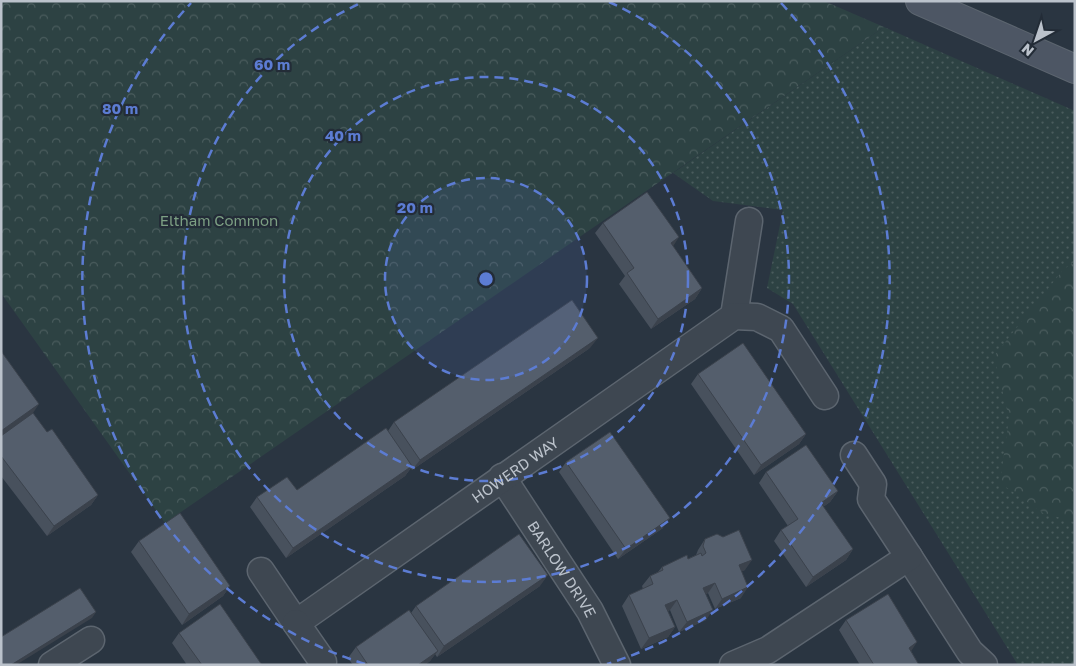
<svg xmlns="http://www.w3.org/2000/svg" width="1076" height="666" font-family="'Golos Text',sans-serif">
	<style>
		.grass { fill: url(#grass-dots) }
		.forest { fill: url(#forest-crowns) }
		.lines { fill: none; stroke-linecap: round; stroke-linejoin: round }
		.street-casing { stroke: #5c656f; stroke-width: 29 }
		.secondary-casing { stroke: #5c656f; stroke-width: 30 }
		.street { stroke: #3e4751; stroke-width: 26 }
		.secondary { stroke: #4d5664; stroke-width: 28 }
		.wall { fill: #48515d }
		.shaded-wall { fill: #3b424c }
		.building { fill: #545e6c; stroke: #3b424c }
		.ring { fill: none; stroke: #5c7cd3; stroke-width: 2.5; stroke-dasharray: 9 6 }
		.labels { text-anchor: middle; dominant-baseline: central; stroke-width: 4.5; stroke-linejoin: round; paint-order: stroke }
		.park-label { font-size: 15px; fill: #7c9f83; stroke: #232c37 }
		.street-label { font-size: 15px; fill: #bbc2cb; stroke: #232c37 }
		.centre { fill: #5c7cd3; stroke: #232c37; stroke-width: 2.5 }
		.ring-label { font-size: 15px; text-anchor: middle; font-weight: bold; fill: #5c7cd3; stroke: #232c37; stroke-width: 4.5; stroke-linejoin: round; paint-order: stroke }
	</style>
	<defs>
		<pattern id="grass-dots" width="8" height="8" patternUnits="userSpaceOnUse" patternTransform="scale(1.25)"><rect width="8" height="8" fill="#2d4243"/><path d="M2 2h.1M6 6h.1" fill="none" stroke="#4a5c5d" stroke-width="1.8" stroke-linecap="round"/></pattern>
		<pattern id="forest-crowns" width="20" height="18" patternUnits="userSpaceOnUse" patternTransform="scale(1.25)"><rect width="20" height="18" fill="#2d4243"/><path d="M2 6a3 3 0 1 1 6 0M12 15a3 3 0 1 1 6 0" fill="none" stroke="#4a5c5d"/></pattern>
	</defs>
	<rect width="100%" height="100%" fill="#2a3541"/>
	<path class="grass" d="M884,27L1075,111V665H1018L793,304L767,288L783,210L713,201L673,173Z"/>
	<path class="forest" d="M1,1H824L884,27L165,523L1,293Z
		M1075,261V522L1043,513L1000,483L1009,418L994,356L1063,270Z"/>
	<g class="lines">
		<defs>
			<g id="street">
				<path d="M734,316L749,221"/>
				<path id="s1" d="M502,477L590,611L617,665"/>
				<path d="M909,557L970,652L984,665"/>
				<path id="s2" d="M261,571L296,623L734,316L757,317L781,329L825,396"/>
				<path d="M296,623L323,662"/>
				<path d="M52,665L91,640"/>
				<path d="M733,665L768,650L909,557L871,499L873,484L854,455"/>
			</g>
			<path id="secondary" d="M920,1L1075,69"/>
		</defs>
		<use href="#street" class="street-casing"/>
		<use href="#secondary" class="secondary-casing"/>
		<use href="#street" class="street"/>
		<use href="#secondary" class="secondary"/>
	</g>
	<path class="wall" d="M603,223L673,246L702,288L695,299L651,329L619,284L625,276L595,233Z
		M590,348L412,470L411,468L405,476L286,558L250,507L257,497L297,490L388,431L394,422Z
		M1,351L32,414L98,495L91,505L47,536L1,476Z
		M698,374L806,434L799,444L754,475L691,384Z
		M566,462L663,528L618,559L559,472Z
		M766,472L838,491L830,502L823,507L853,549L846,560L806,587L774,541L781,530L788,526L759,483Z
		M705,539L745,570L742,571L741,598L715,609L708,593L706,594V620L679,632L670,610L668,611L675,627L668,637L641,649L622,606L629,595L643,589L642,586L650,576L658,572L662,567L688,559L696,555L698,550Z
		M139,541L230,586L223,596L182,625L131,552Z
		M540,586L437,657L435,654L430,661L425,665H353L348,658L356,647L411,613L416,606Z
		M846,620L911,651L919,665H860L839,630Z
		M179,633L262,665H187L172,643Z"/>
	<path class="shaded-wall" d="M679,237L672,248L671,243Z
		M702,288L695,299L651,329L658,319Z
		M598,338L590,348L412,470L420,460Z
		M39,404L25,425L1,441V431Z
		M806,434L799,444L754,475L761,465Z
		M412,466L405,476L286,558L293,548Z
		M838,491L830,502L814,513L821,503Z
		M98,495L91,505L47,536L54,526Z
		M670,518L663,528L618,559L626,549Z
		M853,549L846,560L806,587L813,577Z
		M752,560L745,570L732,576L739,565Z
		M548,575L540,586L437,657L444,646Z
		M715,583L708,593L696,599L703,588Z
		M230,586L223,596L182,625L189,614Z
		M748,587L741,598L715,609L722,599Z
		M677,600L670,610L658,615L665,605Z
		M713,610L706,620L679,632L687,622Z
		M96,612L92,618L16,665H11Z
		M675,627L668,637L641,649L649,638Z
		M917,642L910,653L909,648Z
		M438,651L430,661L425,665H418Z"/>
	<path class="building" d="M647,192L679,237L671,243L702,288L658,319L627,273L634,268L603,223Z
		M572,300L598,338L420,460L394,422Z
		M743,343L806,434L761,465L698,374Z
		M1,351L39,404L1,431Z
		M33,413L47,432L52,429L98,495L54,526L1,456V436Z
		M386,428L412,466L293,548L257,497L287,477L297,490Z
		M610,432L670,518L626,549L566,462Z
		M806,445L838,491L821,503L853,549L813,577L781,530L798,519L766,472Z
		M180,513L230,586L189,614L139,541Z
		M739,530L752,560L739,565L748,587L722,599L715,583L703,588L713,610L687,622L677,600L665,605L675,627L649,638L629,595L653,584L650,576L663,570L662,567L687,555L688,559L701,553L702,556L706,553L703,546L705,539L717,534L723,537Z
		M519,534L548,575L444,646L416,606Z
		M80,588L96,612L11,665H1V637Z
		M888,594L917,642L909,648L919,665H874L846,620Z
		M220,604L262,665H202L179,633Z
		M409,610L438,651L418,665H368L356,647Z"/>
	<circle cx="486" cy="279" r="101" fill="#5c7cd3" fill-opacity=".12"/>
	<g class="ring">
		<circle cx="486" cy="279" r="101"/>
		<circle cx="486" cy="279" r="202"/>
		<path d="M609 2A303 303 0 1 1 363 2"/>
		<path d="M365 664A404 404 0 0 1 191 3M781 3A404 404 0 0 1 607 664"/>
	</g>
	<g class="labels">
		<g class="park-label">
			<text x="219" y="220">Eltham Common</text>
		</g>
		<g class="street-label">
			<text stroke="none"><textPath href="#s2" startOffset="330">HOWERD WAY</textPath></text>
			<text stroke="none"><textPath href="#s1" startOffset="110">BARLOW DRIVE</textPath></text>
		</g>
	</g>
	<circle cx="486" cy="279" r="8" class="centre"/>
	<g class="ring-label">
		<text x="272" y="70">60 m</text>
		<text x="120" y="114">80 m</text>
		<text x="343" y="141">40 m</text>
		<text x="415" y="213">20 m</text>
	</g>
	<rect width="1076" height="666" fill="none" stroke="#bbc2cb" stroke-width="5"/>
	<g transform="translate(1036 40) rotate(220)" stroke="#232c37" stroke-width="4" paint-order="stroke">
	<path d="M0-4L9 19L0 12L-9 19Z" fill="#bbc2cb"/>
	<text y="-8" font-size="14" font-weight="bold" text-anchor="middle" fill="#bbc2cb">N</text>
	</g>
</svg>
